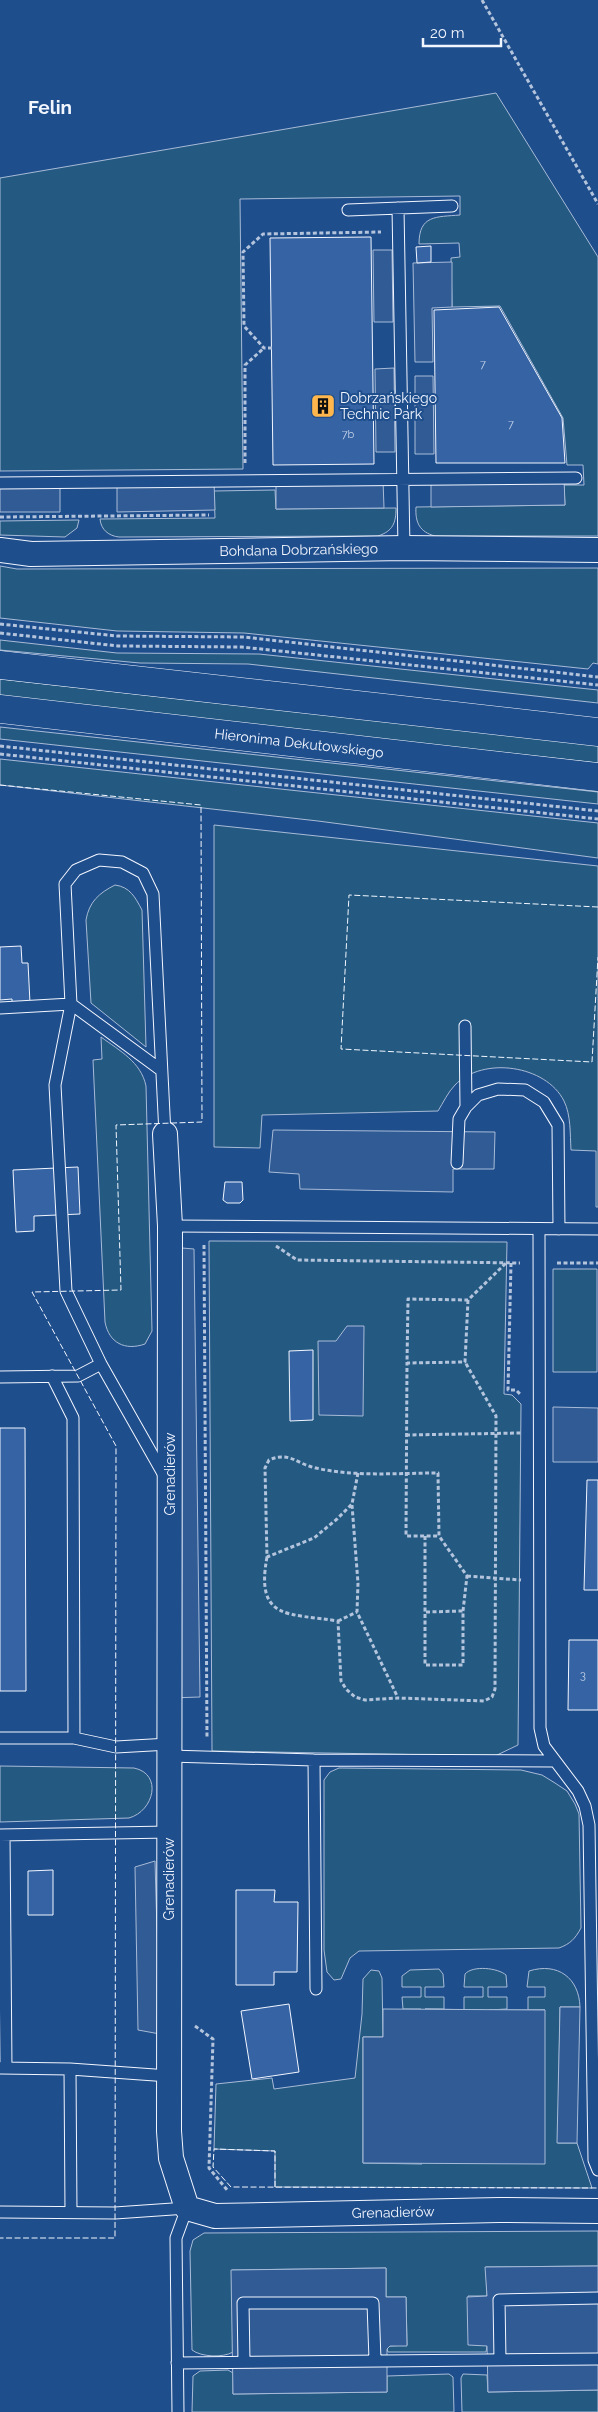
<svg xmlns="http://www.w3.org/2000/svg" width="598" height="2412" font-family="Raleway,sans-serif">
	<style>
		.green { fill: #245a82; stroke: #a8bbd7 }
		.parking { fill: #305b95; stroke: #a8bbd7 }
		.building { fill: #3563a3; stroke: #f2f6ff }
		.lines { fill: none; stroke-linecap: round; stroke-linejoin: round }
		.lane-casing { stroke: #f2f6ff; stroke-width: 13 }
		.street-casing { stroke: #f2f6ff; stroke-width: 26 }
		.secondary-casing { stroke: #f2f6ff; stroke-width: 29 }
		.path { stroke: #b3c4dc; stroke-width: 3; stroke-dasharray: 4 2.5; stroke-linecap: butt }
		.lane { stroke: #1f4e8c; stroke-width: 11 }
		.street { stroke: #1f4e8c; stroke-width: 24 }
		.secondary { stroke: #1f4e8c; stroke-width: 28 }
		.fence { stroke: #f2f6ff; stroke-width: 1; stroke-dasharray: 6 2.5; stroke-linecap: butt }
		.labels { text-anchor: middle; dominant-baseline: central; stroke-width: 4; stroke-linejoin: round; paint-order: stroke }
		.number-label { font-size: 11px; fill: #c3d1e8 }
		.poi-label { font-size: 14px; fill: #f2f6ff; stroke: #1f4e8c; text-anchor: start }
		.street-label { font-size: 14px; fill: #f2f6ff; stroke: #1f4e8c }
		.district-label { font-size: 19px; font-weight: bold; fill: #f2f6ff; stroke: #1f4e8c }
	</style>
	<rect width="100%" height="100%" fill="#1f4e8c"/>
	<path class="green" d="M496,93L598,257V536H435C420,532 415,523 416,507L565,505L564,485H584L583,465H567L563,418L500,306L452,307L451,258L460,257L459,243L419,244C419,215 436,217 460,215V196L240,199L243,469L0,471V178Z
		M275,490L276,509L396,508C396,523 393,531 378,536L119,537C109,536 101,530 100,519L215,518L214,491Z
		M79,520L77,528L65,537L0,535V521Z
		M0,566L17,569L598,568V664L593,663L588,669L244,633L117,631L0,618Z
		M0,640L117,653L259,654L598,690V703L248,664L140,663L0,650Z
		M0,679L598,745V763L0,698Z
		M0,727L598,792V804L0,739Z
		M0,759L598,823V858L318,821L0,785Z
		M214,825L598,866V1207H596V1151L571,1150C570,1134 571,1115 564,1101C546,1065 483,1056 455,1085C448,1092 443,1103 438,1111L262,1115L260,1148L214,1147Z
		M115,885C130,887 135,897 142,910L146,1047L91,1003L86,920C89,902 99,893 115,885Z
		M101,1037C120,1051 141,1062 146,1086L152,1331L145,1344C125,1351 109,1343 105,1322L93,1060L102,1059Z
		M209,1241L507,1242L504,1394L512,1395L521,1404L518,1745L495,1756L212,1751Z
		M553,1269H597V1372H553Z
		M0,1766L134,1768C163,1774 154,1811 129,1818L0,1822Z
		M339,1768L521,1770L542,1775L555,1783L567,1791L575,1804L579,1814L581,1928C575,1939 570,1944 559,1948L359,1951L350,1958L341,1979L334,1980L327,1972L324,1950V1780L330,1772Z
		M439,1969L443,1974L444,1987H425V1997H444V2009H425L483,2010H464V1997H483V1987H464L465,1974C473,1965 498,1968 506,1975L507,1987H488V1997H507V2009L489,2010H545H528V1997H545V1987H527L529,1971C558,1962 579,1978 580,2007H560L558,2143H577L592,2188L275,2187V2151L214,2149L216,2084L272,2078L274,2089L355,2078L362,2014L363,1979L371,1970L379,1971L382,1978L383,2037H363V2163L422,2164L421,2009H403L402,1997H421V1987H402V1976L410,1970Z
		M598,2231V2266L486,2267L487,2296H468L487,2346L486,2352H388L387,2349L390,2346L407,2345L406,2297H386V2268L232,2270L233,2352C223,2358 201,2357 192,2350L190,2251L193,2240L204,2233Z
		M228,2370L233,2373V2394L387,2392V2376L449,2374L453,2377L454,2412H192L193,2376L200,2371Z
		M463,2374L487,2375L488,2392L598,2390V2412H462L461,2378Z"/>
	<path class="parking" d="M373,250H392L393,322H374Z
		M452,262V307L432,308L433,362H415L413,263Z
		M394,368L395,452H376L375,369Z
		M415,376H433L434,454H415Z
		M564,478L565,505L431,507V479Z
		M383,480L384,508L276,509V481Z
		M214,481L215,510L117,512V482Z
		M0,483H60V512H0Z
		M273,1130L495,1132L494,1169H453V1192L300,1189L299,1174L269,1172Z
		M170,1247L194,1249L200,1697L170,1698Z
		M347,1326H364L363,1416L319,1415L318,1341H336Z
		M553,1407L598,1408V1462H553Z
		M155,1861L160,2034L138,2030L135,1867Z
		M560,2007H580L577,2143H557Z
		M383,2009L545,2010V2164L363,2163V2037H383Z
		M598,2266V2390L488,2392L487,2346L468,2345L467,2297L487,2296L485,2267Z
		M386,2268V2297H406L407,2346H390L387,2349V2392L233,2394L231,2270Z"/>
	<path class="building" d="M371,237L374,464L273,465L270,238Z
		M431,246V262L417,263L416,247Z
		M499,307L562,418L565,463H436L434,310Z
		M21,946L22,963H28L30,1003L12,1005V999L0,1000V947Z
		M78,1167L80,1214L34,1216V1231L16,1232L13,1170Z
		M225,1182H242L243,1200L240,1203H227L223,1200Z
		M313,1350V1420L290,1421L289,1351Z
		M0,1428H25L26,1691H0Z
		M587,1480H598V1590H584Z
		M569,1640H598V1710H568Z
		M53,1870V1915H28V1871Z
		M236,1890H275L274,1902H298L297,1972H274V1985H236Z
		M289,2004L299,2072L252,2079L241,2011Z"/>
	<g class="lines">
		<defs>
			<path id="lane" d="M398,208L404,548
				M348,210L452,206
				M0,483L576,478
				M0,1008L71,1004L65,884L76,870L99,860L122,862L143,873L153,894L165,1134
				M465,1026L466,1107
				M161,1070L71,1004L55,1085L66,1291L101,1364L165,1477
				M457,1163L459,1119L466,1107L478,1095L498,1089L525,1090L544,1102L558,1125L559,1229
				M170,1226L598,1229
				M539,1229L540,1728L544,1746L578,1791L585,1806L589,1825L594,2160L598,2170
				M0,1377L78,1376L101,1364
				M0,1738H74L73,1418L52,1376
				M74,1738L116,1747L169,1744
				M169,1756L314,1760L554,1761
				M314,1760L316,1989
				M0,1835L169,1832
				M4,1835L6,2068
				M0,2068L70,2069L169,2076
				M70,2069L71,2212
				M0,2212L115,2213L187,2208L176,2238L178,2412
				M500,2360L499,2300L598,2298
				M244,2362L243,2303H373L375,2360
				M177,2363L598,2359"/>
			<g id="street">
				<path id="s1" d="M0,550L31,554L404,548L598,550"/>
				<path id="s2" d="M165,1134L170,1226L169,2131L171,2158L187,2208L215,2216L499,2210L598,2211"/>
			</g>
			<g id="secondary">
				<path d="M0,665L598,732"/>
				<path id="s3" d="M0,709L598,777"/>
			</g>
		</defs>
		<use href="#lane" class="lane-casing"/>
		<use href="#street" class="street-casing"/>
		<use href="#secondary" class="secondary-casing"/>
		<path class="path" d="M482,0L598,204
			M272,348H264L244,326L243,252L263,234L381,232
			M245,463V365L264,348
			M0,517L209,515
			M0,624L117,636L244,637L598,677
			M0,633L118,646L242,647L598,685
			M0,746L598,811
			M0,754L598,819
			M204,1245L207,1738
			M276,1246L297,1260L520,1263
			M511,1263L508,1390H516L521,1395
			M557,1263H598
			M468,1300L465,1362L407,1363L408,1299L468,1300L506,1263
			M406,1435L521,1433
			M358,1473L352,1504L337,1519L314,1538L267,1557L265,1468L269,1460C290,1451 296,1464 316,1468C355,1477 398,1473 438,1473L439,1536H406L407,1363
			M352,1505L358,1583L357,1612L398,1698
			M425,1536V1665H463V1611L467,1576L439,1536
			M267,1557C255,1621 289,1613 338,1621L341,1681L346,1689L355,1697L365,1700L398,1698L484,1701L492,1697L495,1689L496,1416L465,1362
			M467,1576L521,1580
			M426,1612L463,1611
			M338,1621L357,1612
			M195,2026L213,2039L209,2168L228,2191"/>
		<use href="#lane" class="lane"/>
		<use href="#street" class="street"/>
		<use href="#secondary" class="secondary"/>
		<path class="fence" d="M0,785L201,805L202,1122L116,1125L121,1290L32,1292L116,1446L115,2238H0
			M598,907L349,895L341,1049L592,1062L598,957
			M275,2187V2151L214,2149L213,2167L231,2187L598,2188"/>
	</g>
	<defs>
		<symbol id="building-square" viewBox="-11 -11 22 22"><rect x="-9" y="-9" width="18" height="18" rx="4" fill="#ffb74d" stroke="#1f4e8c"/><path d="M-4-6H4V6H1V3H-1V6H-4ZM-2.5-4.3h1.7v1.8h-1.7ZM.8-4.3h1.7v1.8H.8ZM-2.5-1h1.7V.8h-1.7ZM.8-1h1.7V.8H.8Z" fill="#111"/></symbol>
	</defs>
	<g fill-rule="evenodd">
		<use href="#building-square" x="309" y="392" width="28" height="28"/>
	</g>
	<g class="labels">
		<g class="number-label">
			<text x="483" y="364">7</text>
			<text x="511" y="424">7</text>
			<text x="348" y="434">7b</text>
			<text x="583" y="1675">3</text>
		</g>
		<g class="poi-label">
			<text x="340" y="398">Dobrzańskiego<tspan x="340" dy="16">Technic Park</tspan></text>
		</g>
		<g class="street-label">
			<text stroke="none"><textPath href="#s1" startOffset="299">Bohdana Dobrzańskiego</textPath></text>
			<text stroke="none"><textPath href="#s3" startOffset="301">Hieronima Dekutowskiego</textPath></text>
			<text transform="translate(170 1474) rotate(-90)">Grenadierów</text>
			<text transform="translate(169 1879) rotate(-90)">Grenadierów</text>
			<text stroke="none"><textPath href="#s2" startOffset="1284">Grenadierów</textPath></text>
		</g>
		<g class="district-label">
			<text x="50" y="107">Felin</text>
		</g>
	</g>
	<path d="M423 38v8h78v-8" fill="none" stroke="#f2f6ff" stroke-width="2.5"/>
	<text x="430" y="38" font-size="15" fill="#f2f6ff" stroke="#1f4e8c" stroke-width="4" paint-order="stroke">20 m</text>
</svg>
